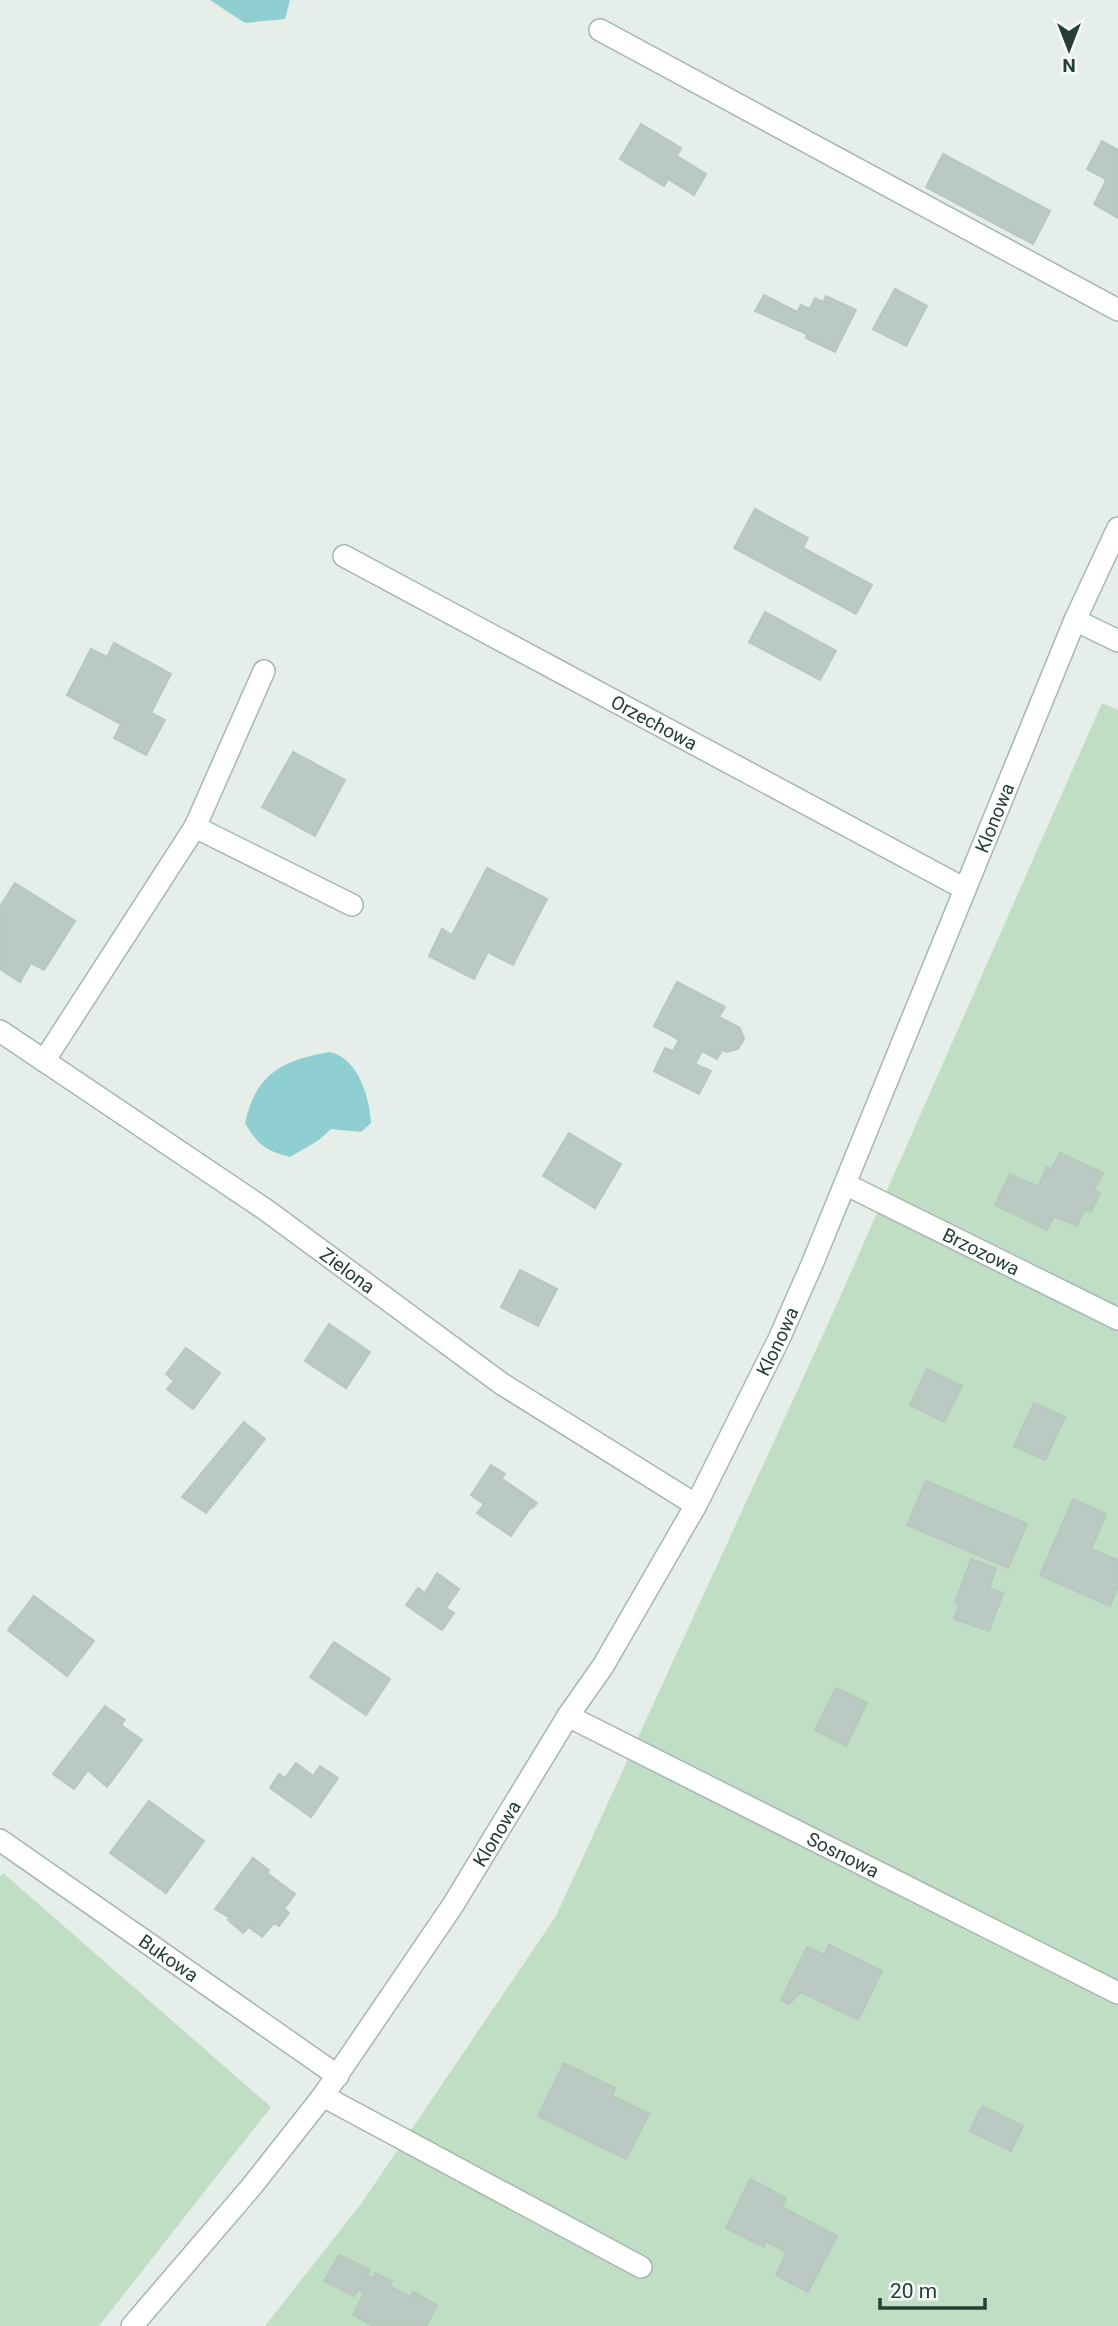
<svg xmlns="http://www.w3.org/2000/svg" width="1118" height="2326" font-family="Roboto,sans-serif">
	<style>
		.green { fill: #bfdec4 }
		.water { fill: #8fced1 }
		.building { fill: #bac9c2; stroke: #b7c8bf; stroke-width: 2 }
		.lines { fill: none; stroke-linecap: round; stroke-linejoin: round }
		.minor-casing { stroke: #a7b6af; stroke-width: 24 }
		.minor { stroke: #fff; stroke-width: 21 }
		.labels { text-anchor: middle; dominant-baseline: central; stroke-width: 5; stroke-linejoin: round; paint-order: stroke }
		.street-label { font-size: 19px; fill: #244035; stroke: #f6faf8 }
	</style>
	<rect width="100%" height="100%" fill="#e5eee9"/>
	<path class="green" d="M1102,703L1118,710V2326H265L361,2204L556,1916L832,1315Z
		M3,1873L271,2107L99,2326H0V1877Z"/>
	<path class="water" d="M210,0H290L285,19L245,23Z
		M330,1052C358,1058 370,1098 371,1123L361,1132L331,1129L319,1140L290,1157C266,1151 257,1144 245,1123C256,1073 283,1060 330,1052Z"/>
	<path class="building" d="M641,124L681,148L677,156L706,174L694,195L668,179L664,186L620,159Z
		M1102,141L1118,150V218L1094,204L1106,181L1104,178L1087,169Z
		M943,154L1050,211L1033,244L926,187Z
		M895,289L927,306L906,346L873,329Z
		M764,295L797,312L801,305L810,309L815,298L823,302L826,296L856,310L835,352L806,338L807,334L755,311Z
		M755,509L808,538L803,548L872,585L856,614L734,548Z
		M765,612L836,651L820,680L749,642Z
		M114,643L171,674L151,713L165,720L146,755L114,738L121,724L67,695L91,649L107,657Z
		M293,752L345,780L315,836L262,807Z
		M487,868L547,899L513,965L488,952L474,979L429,956L442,929L452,935Z
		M15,883L75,921L44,970L31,963L20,982L0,969V907Z
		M677,982L725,1007L719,1017L740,1028L744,1039L738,1049L727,1052L722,1050L717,1059L702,1051L695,1064L711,1071L699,1094L654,1071L665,1048L673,1051L679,1040L654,1026Z
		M569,1133L621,1164L595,1208L543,1176Z
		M1060,1153L1103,1173L1094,1190L1100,1193L1091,1212L1085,1209L1077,1226L1054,1216L1047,1230L995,1205L1010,1174L1038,1187L1047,1167L1051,1170Z
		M520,1270L557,1289L538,1326L501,1307Z
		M329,1324L370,1352L346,1388L305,1361Z
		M186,1348L220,1373L193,1409L167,1389L174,1381L166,1374Z
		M927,1369L962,1386L944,1422L910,1405Z
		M1034,1403L1065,1417L1045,1460L1014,1446Z
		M244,1422L265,1439L206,1513L182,1497Z
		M491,1465L505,1474L501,1478L537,1503L533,1508L531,1507L511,1536L477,1513L484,1504L471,1495Z
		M926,1481L1027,1524L1008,1568L907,1525Z
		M1073,1499L1106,1514L1091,1549L1118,1560V1586L1110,1606L1040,1575Z
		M971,1559L996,1568L989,1588L1003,1593L989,1631L954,1619L959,1605L955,1603Z
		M437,1573L459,1589L446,1608L454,1613L442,1630L406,1605L418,1588L425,1593Z
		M34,1596L94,1641L67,1676L8,1630Z
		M334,1642L390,1679L366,1715L310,1677Z
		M836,1688L867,1703L846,1746L815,1730Z
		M105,1706L125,1720L121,1725L142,1740L107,1787L88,1770L74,1789L53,1774Z
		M296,1763L313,1776L320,1766L338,1778L311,1817L270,1788L279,1774L285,1778Z
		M149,1801L204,1841L166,1893L110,1853Z
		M253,1858L269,1870L267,1873L295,1894L284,1909L289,1913L279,1926L274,1923L262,1937L249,1927L243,1933L228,1920L230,1918L215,1909Z
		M829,1945L882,1971L858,2020L801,1992L789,2004L781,2000L807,1947L824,1955Z
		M564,2063L615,2088L612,2096L649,2114L626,2159L538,2116Z
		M982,2106L1023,2126L1011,2151L970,2131Z
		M750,2179L786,2198L782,2207L837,2236L808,2292L776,2275L787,2252L766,2241L764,2247L726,2228Z
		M339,2255L367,2268L370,2270L367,2275L373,2278L375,2273L392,2281L389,2286L411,2297L413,2292L437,2305L426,2326H374L353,2315L364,2293L358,2289L354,2296L324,2281Z"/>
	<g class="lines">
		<defs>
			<g id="minor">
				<path d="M600,30L1118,310"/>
				<path id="s1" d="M344,556L965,889"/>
				<path d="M1075,620L1118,641"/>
				<path d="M195,827L352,905"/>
				<path id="s2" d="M0,1031L266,1210L502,1384L696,1505"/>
				<path d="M44,1061L195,827L264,671"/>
				<path id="s3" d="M845,1184L1118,1319"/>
				<path id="s4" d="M568,1716L1118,1993"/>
				<path id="s5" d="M0,1840L338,2076"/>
				<path d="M323,2096L641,2267"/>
				<path id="s6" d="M132,2326L252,2186L323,2096L453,1905L568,1716L603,1666L696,1505L779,1339L813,1262L1075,620L1118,528"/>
			</g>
		</defs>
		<use href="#minor" class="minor-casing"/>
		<use href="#minor" class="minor"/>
	</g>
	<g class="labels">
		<g class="street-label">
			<text stroke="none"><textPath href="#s1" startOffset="352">Orzechowa</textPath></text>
			<text stroke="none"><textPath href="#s6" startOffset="1748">Klonowa</textPath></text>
			<text stroke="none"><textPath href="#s3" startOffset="152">Brzozowa</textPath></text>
			<text stroke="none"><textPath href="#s2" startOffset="422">Zielona</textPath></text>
			<text stroke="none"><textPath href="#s6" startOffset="1181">Klonowa</textPath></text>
			<text stroke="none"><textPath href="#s6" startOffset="614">Klonowa</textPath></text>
			<text stroke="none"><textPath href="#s4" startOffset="308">Sosnowa</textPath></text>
			<text stroke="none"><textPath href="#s5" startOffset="206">Bukowa</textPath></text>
		</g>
	</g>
	<g transform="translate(1069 49) rotate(180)" stroke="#f6faf8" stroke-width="5" paint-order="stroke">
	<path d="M0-5L12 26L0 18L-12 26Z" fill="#244035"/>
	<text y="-10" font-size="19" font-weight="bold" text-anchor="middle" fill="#244035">N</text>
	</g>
	<path d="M880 2298v10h105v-10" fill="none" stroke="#244035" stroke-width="3.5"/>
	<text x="890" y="2298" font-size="21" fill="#244035" stroke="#f6faf8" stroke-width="5" paint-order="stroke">20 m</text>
</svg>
